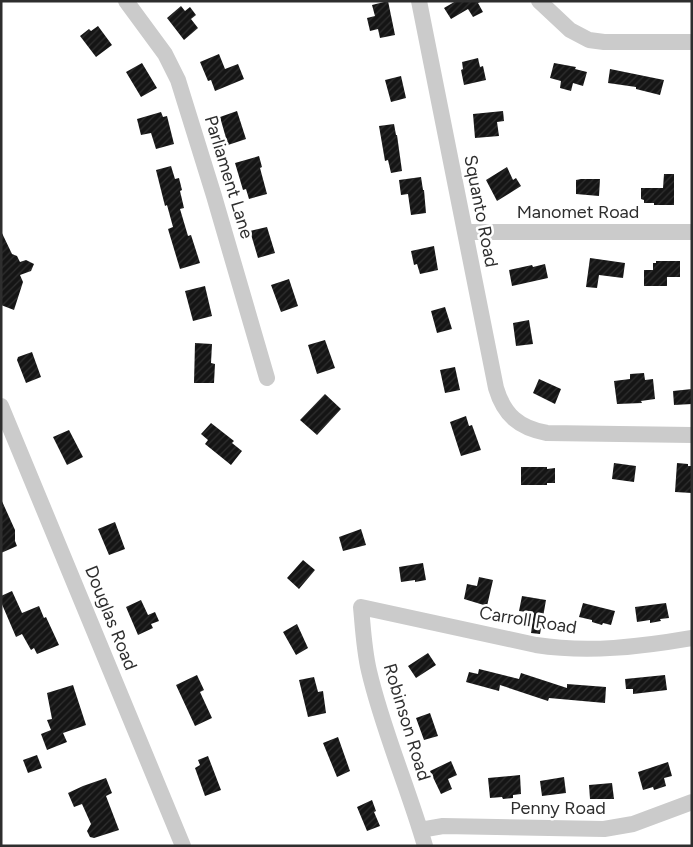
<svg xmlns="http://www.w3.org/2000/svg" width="693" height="847" font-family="Figtree,sans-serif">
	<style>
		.building { fill: url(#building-hatch) }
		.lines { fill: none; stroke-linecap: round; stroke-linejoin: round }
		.minor { stroke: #cbcbcb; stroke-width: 16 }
		.labels { text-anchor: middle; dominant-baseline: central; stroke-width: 5; stroke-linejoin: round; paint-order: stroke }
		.street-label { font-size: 18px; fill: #2e2e2e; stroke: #fff }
	</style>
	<defs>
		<pattern id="building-hatch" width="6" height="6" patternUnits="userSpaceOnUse" patternTransform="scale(1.25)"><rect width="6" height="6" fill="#151515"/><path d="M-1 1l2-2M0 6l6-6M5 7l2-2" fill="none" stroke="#2f2f2f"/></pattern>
	</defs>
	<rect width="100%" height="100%" fill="#fff"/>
	<path class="building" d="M388,1L395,35L380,38L378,29L370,31L367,18L375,16L372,5Z
		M456,1H482L478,3L483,12L473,17L468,9L451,19L444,8Z
		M181,6L185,11L190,7L196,15L191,19L198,28L184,40L167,18Z
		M98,26L112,45L96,57L80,36L89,29L91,31Z
		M219,54L225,69L238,64L244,79L215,91L211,80L208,81L200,62Z
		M478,58L480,67L483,66L486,80L464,85L461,70L463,69L462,62Z
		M142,63L157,88L141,97L126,72Z
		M554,63L576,67L575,69L587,72L583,86L573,83L571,91L560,88L561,81L550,78Z
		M610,69L664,80L660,95L636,89V87L608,83Z
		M401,76L406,98L391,102L385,80Z
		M237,111L246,139L228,145L220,117Z
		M503,111L504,121L497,122L499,136L475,138L473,114Z
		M161,112L163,117L167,116L174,144L156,149L151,133L141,135L137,119Z
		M394,124L396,135H397L402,171L391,173L388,160L385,161L379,126Z
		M259,156L262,167L260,168L267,194L249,199L246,189L243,190L235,163Z
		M171,166L175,179L179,178L182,190L180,191L184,208L180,209L188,236L191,235L200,263L180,269L168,229L173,227L167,205L165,206L156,170Z
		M507,167L513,180L516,178L521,186L497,201L486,180Z
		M664,174H674V205H654V203H644V200L641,199V188H663Z
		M421,177L423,190H424L426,213L411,215L408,194L401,195L399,180Z
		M581,179H600L599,196L576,194V180Z
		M267,227L275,253L258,258L250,231Z
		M1,231L12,254L17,256L20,262L26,260L34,264L31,271L20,275L23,282L14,310L1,305Z
		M434,246L438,270L420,274L417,264L414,265L411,251Z
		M590,258L625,263L623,278L599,275L597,288L586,287Z
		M656,261H680V277H667V286H644V270H653V263H656Z
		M545,264L548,278L512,286L509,270L532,265L533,267Z
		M289,279L298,306L281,312L271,285Z
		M205,286L212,316L193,321L185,291Z
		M445,307L452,329L437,333L431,311Z
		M529,320L533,344L516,346L513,323Z
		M325,340L335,368L317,374L308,345Z
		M195,343L212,344L211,363L215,364L214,383H194Z
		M32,352L41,377L26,383L17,360L18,357Z
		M455,367L460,390L445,393L440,370Z
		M644,373L645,380L653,379L655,399L641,401L642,403L617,404L614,381L630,379V374Z
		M539,379L561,389L555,404L533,393Z
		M692,389V404L674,405L673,391Z
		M325,394L341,409L317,435L300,420Z
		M466,416L469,426L472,425L481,450L461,456L450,422Z
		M211,423L234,441L232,443L242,451L231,465L205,444L208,440L201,434Z
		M69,430L83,457L67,465L53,437Z
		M614,463L636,466L634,482L612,479Z
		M677,463L688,464V466H692V493L675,492Z
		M521,467H547V469L555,468V483H547V485H521Z
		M1,499L15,530V541L17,546L1,553Z
		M115,522L125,549L109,555L98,529Z
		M361,529L366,545L343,551L339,537Z
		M303,560L315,570L299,589L287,578Z
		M423,563L426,580L415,582V580L401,582L399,567Z
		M479,577L493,580L487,606L464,599L467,584L477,586Z
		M12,591L22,613L39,606L44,618L46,617L59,645L37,654L34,648L31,650L22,634L16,637L1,602V596Z
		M522,596L546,600L540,634L531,633L534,613L519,611Z
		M141,600L148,615L155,612L159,621L151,624L153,628L138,635L126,607Z
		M583,603L615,611L611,625L603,623L602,625L592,622V620L579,617Z
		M666,603L669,618L660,619L661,621L650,623V620L637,622L635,607Z
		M297,624L308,648L296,655L283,632Z
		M428,653L436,665L416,678L408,666Z
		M479,669L519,679L521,673L567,688V684L606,687L605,703L549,698L548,701L500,685L499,691L466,682L469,672L478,674Z
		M197,675L204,690L200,692L212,718L195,726L176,685Z
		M665,675L667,690L633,694V689H626L625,679Z
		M314,677L318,692L323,691L326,713L308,717L299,680Z
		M73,685L86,725L63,733L67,742L47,750L41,734L51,730L47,720L52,719L47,693Z
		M430,713L438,736L424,740L416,718Z
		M338,737L350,771L337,777L323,743Z
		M37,755L42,768L28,773L23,760Z
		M208,756L221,790L205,796L195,768L200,765L198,760Z
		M451,761L457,775L448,779L452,789L441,794L430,771Z
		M668,762L672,776L664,778L666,786L654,790L653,787L643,790L638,772Z
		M520,775L521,794L513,795V798L503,799L502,797L490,798L488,778Z
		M564,777L566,793L542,796L540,781Z
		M106,778L112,793L106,796L119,830L94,838L90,837L87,831L91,824L82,804L74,807L68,793L83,786Z
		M612,783L614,799H590L589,785Z
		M372,800L376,811L374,812L380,826L367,831L357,807Z"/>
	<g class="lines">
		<path class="minor" d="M126,1L165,54L178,80L214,196L267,378
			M419,1L496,388C504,415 519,428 547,433L692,435
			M539,1L570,30L589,40L604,42H692
			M465,232H692
			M1,406L183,846
			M420,830L443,826L604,829L633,824L692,802
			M425,846C408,787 383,731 369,671C364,650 363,628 361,607L536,645C588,653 640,647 692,638"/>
	</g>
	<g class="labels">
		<g class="street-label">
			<text transform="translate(229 177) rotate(73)">Parliament Lane</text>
			<text transform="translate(481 211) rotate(79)">Squanto Road</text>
			<text x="578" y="212">Manomet Road</text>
			<text transform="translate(111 618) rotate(68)">Douglas Road</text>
			<text transform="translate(528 620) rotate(9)">Carroll Road</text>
			<text transform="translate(407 722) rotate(73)">Robinson Road</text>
			<text x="558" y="808">Penny Road</text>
		</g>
	</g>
	<rect width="693" height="847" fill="none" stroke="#2e2e2e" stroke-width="5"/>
</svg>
